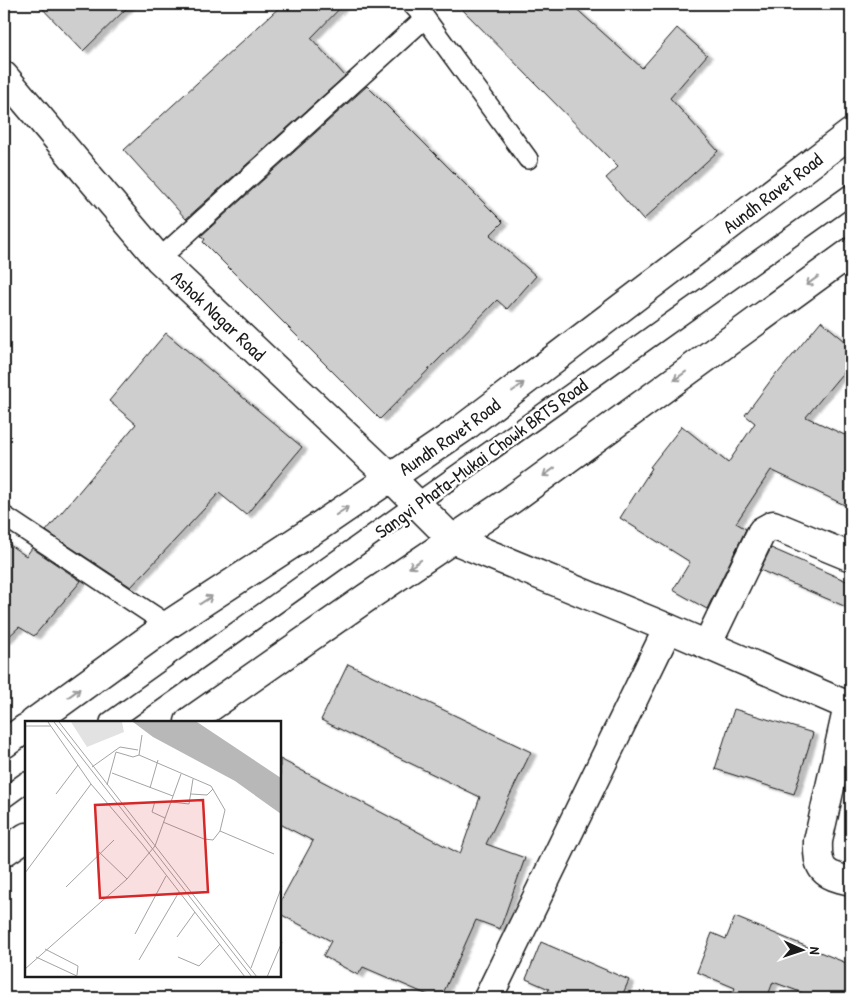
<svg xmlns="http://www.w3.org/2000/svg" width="855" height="1002" font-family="'Patrick Hand',sans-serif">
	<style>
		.building { fill: #cecece; stroke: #1c1c1c; filter: url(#shadow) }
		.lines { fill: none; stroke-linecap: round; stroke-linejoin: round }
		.service-casing { stroke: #1c1c1c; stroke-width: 22 }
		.minor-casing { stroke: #1c1c1c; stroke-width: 31 }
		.tertiary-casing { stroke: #1c1c1c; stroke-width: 31 }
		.primary-casing { stroke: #1c1c1c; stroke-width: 31 }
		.service { stroke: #fff; stroke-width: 19 }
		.minor { stroke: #fff; stroke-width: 28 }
		.tertiary { stroke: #fff; stroke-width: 28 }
		.primary { stroke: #fff; stroke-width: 28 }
		.oneway { stroke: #999 }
		.labels { text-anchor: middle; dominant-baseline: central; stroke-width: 4.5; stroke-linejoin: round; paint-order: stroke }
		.street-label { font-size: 19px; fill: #1c1c1c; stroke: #fff }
		.inset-road { fill: none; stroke: #a4a4a4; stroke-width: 1 }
		.view { fill: #d62828; fill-opacity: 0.15; stroke: #d62828; stroke-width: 2.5 }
		.inset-edge { fill: none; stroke: #1c1c1c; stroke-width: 2.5 }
	</style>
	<defs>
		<filter id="shadow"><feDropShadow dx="5.5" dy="3" stdDeviation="1" flood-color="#0004"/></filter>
	</defs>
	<rect width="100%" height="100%" fill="#fff"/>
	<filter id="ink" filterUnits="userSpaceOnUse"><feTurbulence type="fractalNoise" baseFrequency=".02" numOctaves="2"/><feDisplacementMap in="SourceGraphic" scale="10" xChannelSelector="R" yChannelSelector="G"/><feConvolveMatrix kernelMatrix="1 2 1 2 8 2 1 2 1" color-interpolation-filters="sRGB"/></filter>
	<g filter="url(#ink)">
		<path class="building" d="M38,4H131L83,51Z
			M283,4H344L311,38L345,76L186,219L124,150Z
			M457,4H571L642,68L677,28L707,55L670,98L718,151L643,220L606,178L618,167Z
			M367,86L503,222L490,235L536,276L507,309L497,300L380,419L203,242L205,239L201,236Z
			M821,321L851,346V363L806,417L851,438V508L771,470L736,523L746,529L707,609L673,590L690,562L620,518L652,468L650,467L682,426L728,463L755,423L745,415L777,372L778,373Z
			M166,333L302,447L246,515L219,493L131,587L46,531L136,424L109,401Z
			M4,541L26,556L32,548L81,581L34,636L19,627L4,641Z
			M771,548L851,583V609L760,570Z
			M348,664L531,752L486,844L525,858L500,929L476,920L441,998H435L363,967L358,975L323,956L331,941L280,914V902L313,841L280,824V759L460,854L480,797L321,720Z
			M734,709L813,733L794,794L715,769Z
			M735,917L851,965V998H817L773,982L767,998H731L735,988L697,972L712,933L726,939Z
			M541,942L629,980L621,998H545L549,989L526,979Z"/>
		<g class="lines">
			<defs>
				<path id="service" d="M412,4L425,18L528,159
					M159,259L425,18
					M4,516L168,625
					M110,722L851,194
					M4,798L26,782"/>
				<path id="minor" d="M452,539L668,628L851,707
					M707,645L762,531L773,525L851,557
					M848,706L818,841C817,870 823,875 851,881
					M488,998L668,628"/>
				<g id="tertiary">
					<path id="s1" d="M4,76L159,259L391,478L452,539"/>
				</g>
				<g id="primary">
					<path id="s2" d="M34,722L168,625L318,527L462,429L851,133"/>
					<path d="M189,722L366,598L511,500L851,252"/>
					<path d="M4,744L26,728"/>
					<path d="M4,852L26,837"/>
				</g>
			</defs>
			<use href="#service" class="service-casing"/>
			<use href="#minor" class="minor-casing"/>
			<use href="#tertiary" class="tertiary-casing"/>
			<use href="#primary" class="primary-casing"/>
			<use href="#service" class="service"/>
			<use href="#minor" class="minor"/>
			<use href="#tertiary" class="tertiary"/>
			<use href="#primary" class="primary"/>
		</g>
		<defs><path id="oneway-shaft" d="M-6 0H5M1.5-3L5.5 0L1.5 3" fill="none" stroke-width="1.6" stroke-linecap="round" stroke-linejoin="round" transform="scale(1.25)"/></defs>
		<g class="oneway">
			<use href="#oneway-shaft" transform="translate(812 281) rotate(144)"/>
			<use href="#oneway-shaft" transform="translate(680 376) rotate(144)"/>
			<use href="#oneway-shaft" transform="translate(518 387) rotate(-37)"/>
			<use href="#oneway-shaft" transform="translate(549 472) rotate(144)"/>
			<use href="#oneway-shaft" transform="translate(342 511) rotate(-34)"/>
			<use href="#oneway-shaft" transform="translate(415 564) rotate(146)"/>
			<use href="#oneway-shaft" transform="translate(206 600) rotate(-33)"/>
			<use href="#oneway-shaft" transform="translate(74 693) rotate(-36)"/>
		</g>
	</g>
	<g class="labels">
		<g class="street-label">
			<text stroke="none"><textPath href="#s2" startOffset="909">Aundh Ravet Road</textPath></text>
			<text stroke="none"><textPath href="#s1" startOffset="322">Ashok Nagar Road</textPath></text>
			<text stroke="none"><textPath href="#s2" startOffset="504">Aundh Ravet Road</textPath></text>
			<text transform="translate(481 458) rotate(-36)">Sangvi Phata-Mukai Chowk BRTS Road</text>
		</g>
	</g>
	<g transform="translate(25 721)">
		<rect width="256" height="256" fill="#fff"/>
		<path d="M46,1H97L99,11L62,26Z" fill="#e2e2e2"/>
		<path d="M108,1H172L256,57V93L210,60L128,16Z" fill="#b8b8b8"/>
		<path class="inset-road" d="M23,1L66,63L118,124L220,256M29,1L227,256M34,1L232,256M0,5H26M117,14L114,34L186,65L200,89L195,110L188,119L179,118L138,101M91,31L108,36L114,34M67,46L95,26L113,29M87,52L148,75M82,64L91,31M125,67L133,39M31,73L53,44M166,73L182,74L188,68M130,80L127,91L140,97M146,81L164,83L168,58M195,110L249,133M74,131L102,158M0,152L66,63M41,166L89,119M110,213L141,155M152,216L170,191M20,228L53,245L52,254M11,236L54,256M153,236L174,245L195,223M114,239L154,171M226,247L257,165M0,248L102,158L130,125L156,53M242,256L257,221"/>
		<path class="view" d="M178,79L183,171L75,177L70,84Z"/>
		<rect width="256" height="256" class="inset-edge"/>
	</g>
	<rect width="855" height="1002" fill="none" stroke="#fff" stroke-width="20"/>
	<rect x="10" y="10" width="835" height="982" fill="none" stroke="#1c1c1c" stroke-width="2" filter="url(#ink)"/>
	<g transform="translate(802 950) rotate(93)" stroke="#ffffff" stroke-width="4" paint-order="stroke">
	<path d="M0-4L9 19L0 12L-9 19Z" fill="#1c1c1c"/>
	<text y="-8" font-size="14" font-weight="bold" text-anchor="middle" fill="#1c1c1c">N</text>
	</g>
</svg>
